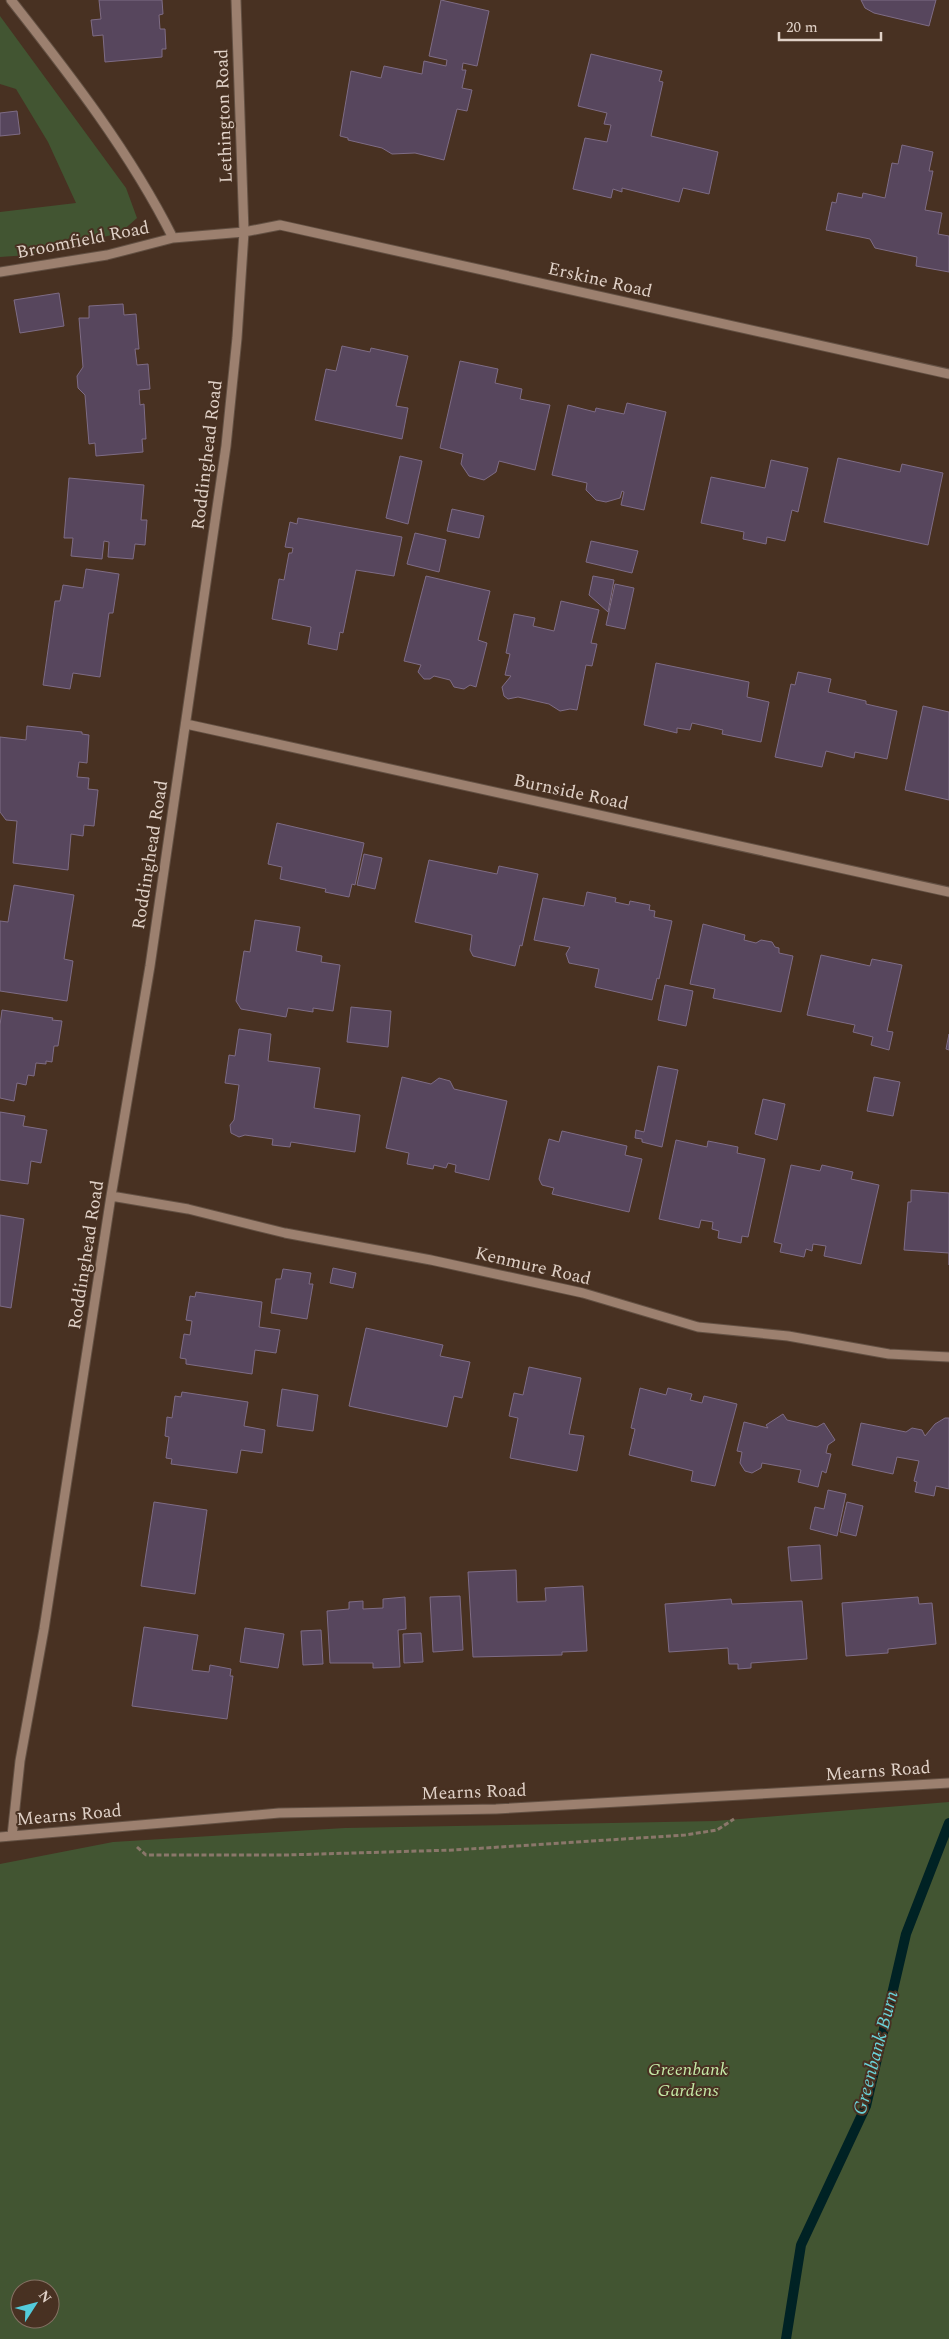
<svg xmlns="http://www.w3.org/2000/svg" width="949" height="2339" font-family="Spectral,serif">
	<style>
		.green { fill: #425532; fill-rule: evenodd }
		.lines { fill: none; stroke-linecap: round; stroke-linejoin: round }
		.stream { stroke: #002224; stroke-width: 10 }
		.building { fill: #57465d; stroke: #7e6c85 }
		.minor-casing { stroke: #635043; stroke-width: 11 }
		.path { stroke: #8a776a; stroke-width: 3; stroke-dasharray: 5 2.5; stroke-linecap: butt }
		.minor { stroke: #9c806f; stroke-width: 9 }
		.labels { text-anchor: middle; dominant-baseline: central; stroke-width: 4; stroke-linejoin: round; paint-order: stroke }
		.street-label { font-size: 18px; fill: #e0d1c7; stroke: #483122 }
		.park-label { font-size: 18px; font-style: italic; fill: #c5e9a6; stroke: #483122 }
		.water-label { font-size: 19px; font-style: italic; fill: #6bd2d8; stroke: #483122 }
	</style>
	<rect width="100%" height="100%" fill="#483122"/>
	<path class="green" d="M0,16L126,188L137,218L120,233L28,255L0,257V212L76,203L48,142L16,89L0,84Z
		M949,1802V2339H0V1864L113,1842L345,1828L715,1821ZM20,2289H50V2319H20Z"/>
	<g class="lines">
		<path class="stream" d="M786,2339L801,2245L866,2106L906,1934L949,1823"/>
	</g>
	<path class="building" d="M99,0H162L163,14L159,15L160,29H165L166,49H162V57L105,62L103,35L93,36L91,20L101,19Z
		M441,0L489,11L477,66L463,63L462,70H466L462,88L472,90L467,111L457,109L444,160L415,153L392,154L382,148L348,140V138L340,136L351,71L381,78L384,66L422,74L424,61L446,66L447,60L429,56Z
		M861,0H936L929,26L874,13L865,8Z
		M591,54L662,71L659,81L663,82L651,136L718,152L709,194L683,188L679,202L622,188V192L613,189L611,198L573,189L585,138L607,142L611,125L604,124L607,113L578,106Z
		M17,111L20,134L0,136V113Z
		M902,145L933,152L929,171H933L925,210L942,213L938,234L949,236V272L916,266L917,257L875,248L870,239L826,230L832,202L836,203L838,193L862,198L863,193L885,198L892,163L898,164Z
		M59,293L64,326L20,333L14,300Z
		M123,304L124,315L136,314L139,349H135L137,365L148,364L150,389L139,390L140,405L144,404L146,439H142L143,452L96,456L95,443L89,444L85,395L78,388L77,376L83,367L79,318H89V306Z
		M342,346L370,352L371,348L408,356L396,406L408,408L402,439L315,420L326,369L336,371Z
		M460,361L498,369L495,383L522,389L520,399L550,405L535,470L499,461L496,472L484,480L469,476L461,464L463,454L440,448Z
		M627,403L666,412L644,510L621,505L624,492L622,491L620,498L606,502L596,500L586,490L587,483L552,475L568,405L595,412L596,408L624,414Z
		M400,456L422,461L408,524L386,518Z
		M838,458L900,472L902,464L943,473L928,545L824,522Z
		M771,460L808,468L798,512L792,510L785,541L767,537L766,544L743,539L744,532L701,523L711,477L765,488Z
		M69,478L144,485L141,520H147L145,545L135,544L133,559L108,557L109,542L104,541L102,559L71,556L73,538H64Z
		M452,509L484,516L479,538L447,531Z
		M298,518L402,537L394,576L356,570L343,633L340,632L337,650L308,644L311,627L272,619L279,579L284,580L289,553H292L293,548L285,547L290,522L297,524Z
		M415,533L446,540L439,572L407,564Z
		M591,541L638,551L632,573L586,562Z
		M86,569L119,574L113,613H109L100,677L73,673L70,689L43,685L55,601H60L63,585L83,588Z
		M426,576L490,591L478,640L487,643L476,687L470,685L464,689L454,687L450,680L434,676L430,679H424L418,672L421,665L404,661Z
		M593,576L614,580L608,612L589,595Z
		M615,584L634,588L625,629L606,625Z
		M561,601L599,610L591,643L597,644L592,666L586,665L577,710L570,709L560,711L549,704L518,697L508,699L504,696L502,687L511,676L505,675L510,654L506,653L514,614L535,618L533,626L554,631Z
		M656,663L749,682L747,697L769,702L761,742L722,734L723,730L692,723L690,730L677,728V733L644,725Z
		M798,672L831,679L828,692L866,701V704L897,711L887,759L855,752L854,758L826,751L822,767L775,757L791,684L795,685Z
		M923,706L949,712V800L905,790Z
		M27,726L82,732V734L89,735L87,763L79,762L77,777L89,778L88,789L98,790L94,826L84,825L83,836L71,834L68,870L13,863L17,821L6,820L0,812V737L26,740Z
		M277,823L364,843L355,885L352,884L349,897L325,892L326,889L280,879L282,867L268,864Z
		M364,854L382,858L375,889L357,885Z
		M429,860L497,874L499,866L538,874L522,946L520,945L515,966L473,956L470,950L472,935L415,922Z
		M14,885L74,895L64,959L73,961L67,1001L0,991V921L8,922Z
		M587,892L616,898L615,902L629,905L630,901L650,905L649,910L655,911L654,917L672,921L659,979L657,978L652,1000L595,987L599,969L569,963L566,954L570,947L534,940L543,898L584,906Z
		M255,920L300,927L296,951L322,956L321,962L340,965L333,1011L313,1008V1012L288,1008L286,1017L241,1009L236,1001L244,951L250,952Z
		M703,924L745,935L744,940L756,943L761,940L772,942L775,947L779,948V953L793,956L781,1012L713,998L715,989L690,984Z
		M821,955L870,966L872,959L902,965L887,1031L893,1032L889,1050L871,1045L873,1037L853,1032L855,1025L807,1015Z
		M665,985L693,991L686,1026L658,1020Z
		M351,1007L391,1011L388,1047L347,1042Z
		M2,1010L53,1018L52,1020L62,1021L58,1046H54L52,1062L46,1061V1064L36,1063L34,1076L28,1075L26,1085L17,1083L14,1101L0,1098V1025Z
		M239,1029L271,1034L268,1061L320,1068L314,1108L360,1115L355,1152L291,1142L290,1147L272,1145L273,1139L245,1135L239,1137L231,1133L230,1125L234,1120L239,1085L225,1083L229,1055L235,1056Z
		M949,1034V1050L946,1049Z
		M658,1066L678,1070L662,1147L642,1142V1139L635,1138L636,1130L644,1132Z
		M402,1077L431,1084L439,1078L450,1081L454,1089L507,1101L489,1180L455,1172L456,1165L448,1163L446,1168L434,1165L433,1169L407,1164L409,1153L386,1148Z
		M874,1077L900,1082L893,1116L867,1111Z
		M763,1099L785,1104L777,1140L755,1134Z
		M0,1112L25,1116L23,1126L47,1130L41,1163L31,1161L28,1184L0,1180Z
		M562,1131L627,1146L625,1155L642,1159L629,1212L552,1194L554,1188L542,1185L539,1179L549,1139L559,1142Z
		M676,1140L707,1147L708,1141L738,1147L737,1153L765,1159L748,1237L742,1236L741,1243L718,1238L719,1231L712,1229L713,1222L701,1220L699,1228L659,1219Z
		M791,1165L820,1171L822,1165L853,1172L851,1179L879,1185L861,1264L824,1256L826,1246L813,1244L812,1251L806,1249L804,1257L780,1252L782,1244L774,1242Z
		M911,1190L949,1193V1265V1253L904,1250L908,1202H911Z
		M0,1215L24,1219L11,1308L0,1306Z
		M333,1268L356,1273L353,1288L330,1283Z
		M283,1269L311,1273L309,1284H313L307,1319L271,1313L276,1279H281Z
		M196,1292L262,1302L259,1327L280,1330L276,1353L255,1350L252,1374L186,1364V1359L180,1358L184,1334L190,1335L192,1321L186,1320L190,1296L195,1297Z
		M366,1328L443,1345L440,1356L470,1362L462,1398L454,1396L447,1427L349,1406Z
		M529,1367L581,1378L569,1434L584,1436L577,1471L510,1458L518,1418L509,1416L514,1393L523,1395Z
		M640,1388L666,1395L668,1388L692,1394L690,1400L702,1403L704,1396L737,1404L715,1486L691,1481L693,1471L629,1455L635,1429L631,1428Z
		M282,1389L318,1395L313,1431L277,1426Z
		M182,1392L248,1402L244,1426L265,1430L262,1453L241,1450L237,1473L171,1464L172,1459L166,1458L169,1437L165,1436L167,1417L172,1418L175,1396L181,1397Z
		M783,1414L787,1420L817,1427L824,1423L835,1440L828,1445L826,1453L831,1454L826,1473L822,1471L818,1487L798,1482L801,1470L762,1463L761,1468L752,1473L745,1471L740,1463L742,1452L737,1451L744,1422L768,1428L766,1425Z
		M945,1418H949V1489L936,1486L934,1496L915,1492L917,1482L914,1481L919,1461L897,1457L893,1474L852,1465L861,1423L906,1432L912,1428L922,1430L925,1436L935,1424Z
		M828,1490L846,1494L837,1536L810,1529L815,1507L824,1509Z
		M154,1502L207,1510L195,1594L141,1586Z
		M847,1502L863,1506L856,1536L840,1532Z
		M820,1545L822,1579L791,1581L788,1547Z
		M516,1570L517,1602L546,1601L545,1588L583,1586L587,1651L562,1652V1655L473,1657L468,1572Z
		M460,1596L463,1650L433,1652L430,1597Z
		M405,1597L406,1629L398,1630L400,1667L373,1668V1663H330L327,1611L349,1609V1602L363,1601V1609L383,1608V1599Z
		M918,1597L919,1604L932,1603L936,1644L888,1649V1653L846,1656L842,1603Z
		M731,1599L732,1604L802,1601L807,1659L751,1663V1668L738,1669V1664H729L728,1648L669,1652L665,1604Z
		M144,1627L198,1635L192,1670L209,1672L210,1665L231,1669L230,1676H233L227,1719L132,1706Z
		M245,1628L284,1634L278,1668L240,1662Z
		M321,1630L323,1664L303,1665L301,1631Z
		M421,1633L423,1662L404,1663L403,1634Z"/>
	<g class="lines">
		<defs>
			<path id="minor" d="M11,0C70,75 130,152 173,238L244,232L280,225L949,374
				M0,272L107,255L173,238
				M186,724L949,892
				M111,1196L188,1209L285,1233L431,1260L583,1293L698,1327L788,1336L889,1354L949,1357
				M12,1836L20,1761L44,1629L111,1196L150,966L226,446L237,338L244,232L236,0
				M0,1837L279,1813L496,1809L949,1783"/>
		</defs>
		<use href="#minor" class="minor-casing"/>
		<path class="path" d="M137,1847L146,1855H286L454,1850L685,1835L717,1830L734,1819"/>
		<use href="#minor" class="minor"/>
	</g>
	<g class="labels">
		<g class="street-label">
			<text transform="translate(224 116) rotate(-92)">Lethington Road</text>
			<text transform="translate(83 240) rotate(-11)">Broomfield Road</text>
			<text transform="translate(600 280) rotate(13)">Erskine Road</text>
			<text transform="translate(207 455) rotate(-83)">Roddinghead Road</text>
			<text transform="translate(571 792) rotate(12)">Burnside Road</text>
			<text transform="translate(150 855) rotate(-81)">Roddinghead Road</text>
			<text transform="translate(86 1255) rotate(-81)">Roddinghead Road</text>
			<text transform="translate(533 1266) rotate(13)">Kenmure Road</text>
			<text transform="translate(878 1771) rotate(-4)">Mearns Road</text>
			<text transform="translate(474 1792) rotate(-2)">Mearns Road</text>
			<text transform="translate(69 1815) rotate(-5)">Mearns Road</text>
		</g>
		<g class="park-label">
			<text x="688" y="2069">Greenbank<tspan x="688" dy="21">Gardens</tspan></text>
		</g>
		<g class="water-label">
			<text transform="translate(876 2053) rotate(-75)">Greenbank Burn</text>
		</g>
	</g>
	<g transform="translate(35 2304) rotate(54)"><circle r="24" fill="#483122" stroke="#857164"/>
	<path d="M0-4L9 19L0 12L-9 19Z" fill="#53cbdb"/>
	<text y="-8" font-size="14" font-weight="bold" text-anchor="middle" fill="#e0d1c7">N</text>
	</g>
	<path d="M779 32v8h102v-8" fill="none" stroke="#e0d1c7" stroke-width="2.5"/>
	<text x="786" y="32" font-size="15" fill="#e0d1c7" stroke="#483122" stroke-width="4" paint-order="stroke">20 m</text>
</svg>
